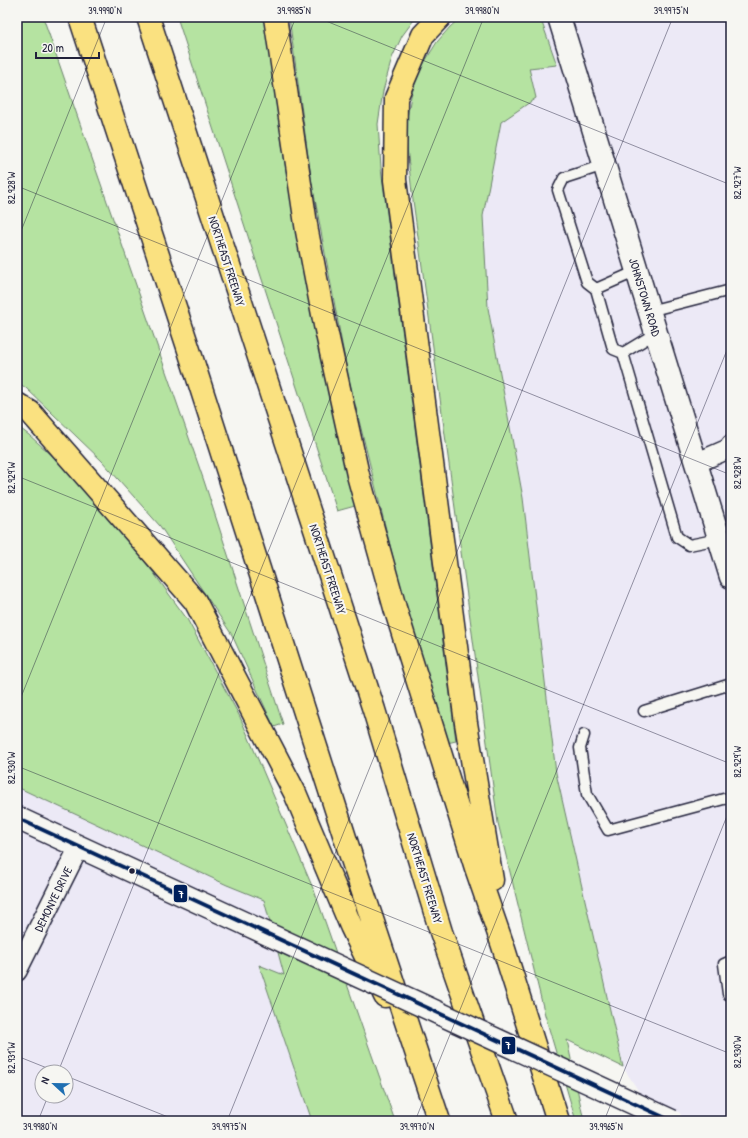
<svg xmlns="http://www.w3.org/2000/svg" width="748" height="1138" font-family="'Patrick Hand',sans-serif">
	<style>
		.built { fill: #ece9f6; fill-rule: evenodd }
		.green { fill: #b5e3a1; stroke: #6c826e }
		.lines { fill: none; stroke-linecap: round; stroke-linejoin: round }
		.lane-casing { stroke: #22223b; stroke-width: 13 }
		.street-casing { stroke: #22223b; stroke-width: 22 }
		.secondary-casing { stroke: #22223b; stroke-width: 25 }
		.highway-casing { stroke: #22223b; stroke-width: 25 }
		.lane { stroke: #f6f6f2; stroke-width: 10 }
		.street { stroke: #f6f6f2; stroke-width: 19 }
		.secondary { stroke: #f6f6f2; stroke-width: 22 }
		.highway { stroke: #fae180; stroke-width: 22 }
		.secondary-bridge-casing { stroke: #22223b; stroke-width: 25; stroke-linecap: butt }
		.secondary-bridge { stroke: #f6f6f2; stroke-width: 22 }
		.bus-1-casing { stroke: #f6f6f2; stroke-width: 7 }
		.bus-1 { stroke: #00205b; stroke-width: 4 }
		.ticks { fill: none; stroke: #22223b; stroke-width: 1; stroke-opacity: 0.45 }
		.bus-dot { fill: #22223b; stroke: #f6f6f2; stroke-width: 1.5 }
		.labels { text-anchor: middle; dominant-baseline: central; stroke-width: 4; stroke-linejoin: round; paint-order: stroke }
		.street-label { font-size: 12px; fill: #22223b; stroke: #f6f6f2 }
		.line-badge { stroke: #f6f6f2; stroke-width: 1.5 }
		.badge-label { font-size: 11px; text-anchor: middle; font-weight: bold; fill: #fff }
		.neatline { fill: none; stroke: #22223b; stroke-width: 1.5 }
		.ticks-label { font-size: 10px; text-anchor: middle; fill: #22223b }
	</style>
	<rect width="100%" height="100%" fill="#f6f6f2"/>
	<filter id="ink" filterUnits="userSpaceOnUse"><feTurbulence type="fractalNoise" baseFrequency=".025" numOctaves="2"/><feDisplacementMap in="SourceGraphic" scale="8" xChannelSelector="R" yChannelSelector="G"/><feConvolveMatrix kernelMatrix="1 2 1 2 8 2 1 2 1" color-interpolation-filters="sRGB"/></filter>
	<g filter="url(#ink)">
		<path class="built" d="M540,17H731V1121H658L623,1067L556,773L523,498L488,308L483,216L501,122L536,98L529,68L557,65Z
			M17,787L227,885L264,900L284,976L259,966L312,1121H17ZM42,1072H66V1096H42Z"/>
		<path class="green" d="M17,17H43L204,481L283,724L274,727L232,635L160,526L102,461L26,388L17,382Z
			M177,17H264C276,101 287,186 303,269C317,349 336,427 355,506L337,511Z
			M289,17H416L402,36L392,58L383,91L378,124L381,168L456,741L447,743L406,610L348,376L311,178Z
			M461,17H540L557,65L529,68L536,98L501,122L483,216L488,308L523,498L556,773L623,1067L567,1040L582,1112L585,1121H576L545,1015L498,823L412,193L405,129L411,96L419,71L437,42L450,27Z
			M17,426L29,435L83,483L153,572L187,619L240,717L315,893L395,1121H312L259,965L284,975L264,900L227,885L17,787Z"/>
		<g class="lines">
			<defs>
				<path id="lane" d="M604,165L564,178L558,190L587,282L596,289L637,271
					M596,289L613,349L623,353L656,333
					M649,311L731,290
					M623,353L677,537L689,545L719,539
					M644,711L731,684
					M584,735L580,748L587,794L608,830L731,797
					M728,994L724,964L731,961"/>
				<path id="street" d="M696,463L728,449L731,445
					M17,971L79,847"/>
				<path id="secondary" d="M559,17L731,577
					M17,818L246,924"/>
				<path id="highway" d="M80,17L188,347L348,847L439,1121
					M148,17L374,710L441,932L507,1121
					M275,17L307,231L325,325L358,475L395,608L476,868L503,946L558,1121
					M440,17L423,35L396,98L395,180L466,723L492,880
					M17,404L30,412L195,601L295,793L351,926L385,996"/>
			</defs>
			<use href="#lane" class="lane-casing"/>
			<use href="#street" class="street-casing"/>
			<use href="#secondary" class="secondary-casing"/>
			<use href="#highway" class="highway-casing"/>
			<use href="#lane" class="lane"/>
			<use href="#street" class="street"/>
			<use href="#secondary" class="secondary"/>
			<use href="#highway" class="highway"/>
			<defs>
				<path id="secondary-bridge" d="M246,924L672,1121"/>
			</defs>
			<use href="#secondary-bridge" class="secondary-bridge-casing"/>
			<use href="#secondary-bridge" class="secondary-bridge"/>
			<defs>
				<path id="bus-1" d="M17,818L672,1121"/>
			</defs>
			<use href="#bus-1" class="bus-1-casing"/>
			<use href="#bus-1" class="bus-1"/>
		</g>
	</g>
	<path class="ticks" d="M316,17L731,185M17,186L731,475M17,241L107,17M17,476L731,764M17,707L296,17M17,766L731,1054M17,1056L57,1072M58,1072L484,17M66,1076L178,1121M38,1121L48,1096M227,1121L673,17M415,1121L731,340M604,1121L731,806"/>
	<circle class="bus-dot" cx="132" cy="871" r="3.5"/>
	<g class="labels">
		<g class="street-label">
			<text transform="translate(227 261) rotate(72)">NORTHEAST FREEWAY</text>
			<text transform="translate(645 297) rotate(73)">JOHNSTOWN ROAD</text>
			<text transform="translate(328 569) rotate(72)">NORTHEAST FREEWAY</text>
			<text transform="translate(425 878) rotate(73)">NORTHEAST FREEWAY</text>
			<text transform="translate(53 899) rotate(-64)">DEMONYE DRIVE</text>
		</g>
	</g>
	<g class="line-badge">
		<rect x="173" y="884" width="15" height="19" rx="4" fill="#00205b"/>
		<rect x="501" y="1036" width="15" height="19" rx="4" fill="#00205b"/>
	</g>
	<g class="badge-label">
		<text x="181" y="898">7</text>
		<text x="508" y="1049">7</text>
	</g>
	<rect width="748" height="1138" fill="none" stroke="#f6f6f2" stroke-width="44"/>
	<g transform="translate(54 1084) rotate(292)"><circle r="19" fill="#f6f6f2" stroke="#a1a1a9"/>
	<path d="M0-3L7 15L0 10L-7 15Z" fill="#1f6fb2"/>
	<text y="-6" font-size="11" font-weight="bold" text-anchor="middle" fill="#22223b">N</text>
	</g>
	<path d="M36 52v6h63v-6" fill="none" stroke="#22223b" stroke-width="2"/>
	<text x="42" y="52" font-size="12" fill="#22223b" stroke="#f6f6f2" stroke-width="3" paint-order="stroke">20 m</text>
	<rect x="22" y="22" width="704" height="1094" class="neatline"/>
	<g class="ticks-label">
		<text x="105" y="14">39.9990°N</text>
		<text x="294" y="14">39.9985°N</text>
		<text x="482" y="14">39.9980°N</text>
		<text x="671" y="14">39.9975°N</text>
		<text transform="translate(737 183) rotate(-90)" y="4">82.927°W</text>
		<text transform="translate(11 188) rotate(-90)" y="4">82.928°W</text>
		<text transform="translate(737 473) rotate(-90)" y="4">82.928°W</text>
		<text transform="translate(11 478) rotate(-90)" y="4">82.929°W</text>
		<text transform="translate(737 762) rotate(-90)" y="4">82.929°W</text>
		<text transform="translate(11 768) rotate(-90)" y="4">82.930°W</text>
		<text transform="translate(737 1052) rotate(-90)" y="4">82.930°W</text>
		<text transform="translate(11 1058) rotate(-90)" y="4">82.931°W</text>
		<text x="40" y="1130">39.9980°N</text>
		<text x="229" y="1130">39.9975°N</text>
		<text x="417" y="1130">39.9970°N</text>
		<text x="606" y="1130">39.9965°N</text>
	</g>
</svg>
